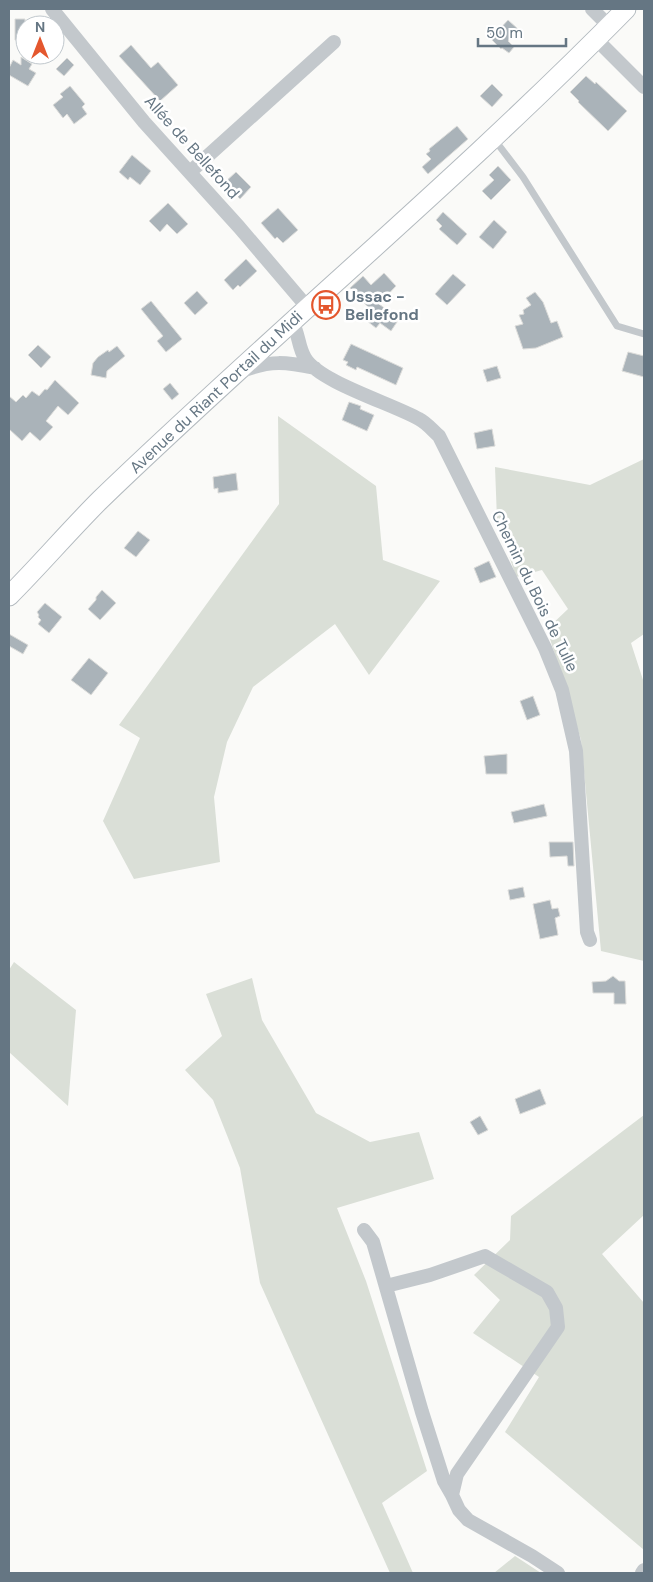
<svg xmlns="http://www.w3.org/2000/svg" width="653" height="1582" font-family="'DM Sans',sans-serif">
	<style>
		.green { fill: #dadfd7 }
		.building { fill: #aab3b9; stroke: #dcdcda }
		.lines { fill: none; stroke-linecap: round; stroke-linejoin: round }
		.secondary-casing { stroke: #b3babf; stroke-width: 21 }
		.lane { stroke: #c3c8cc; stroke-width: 7 }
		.street { stroke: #c3c8cc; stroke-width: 14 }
		.secondary { stroke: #fff; stroke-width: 19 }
		.labels { text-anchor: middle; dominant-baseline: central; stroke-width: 5; stroke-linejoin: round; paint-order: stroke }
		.street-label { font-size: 16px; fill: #657683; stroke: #fff }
		.poi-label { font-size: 16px; font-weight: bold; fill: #657683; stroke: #fff; text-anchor: start }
	</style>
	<rect width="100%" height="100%" fill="#fafaf8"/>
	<path class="green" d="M278,416L376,486L383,560L440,581L369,675L335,624L253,687L227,742L214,797L220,862L134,879L103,821L140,738L119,725L279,504Z
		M644,459V634L631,643L644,683V961L601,951L581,740L547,629L568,609L542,570L516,577L497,519L495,467L590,485Z
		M14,962L76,1010L68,1106L9,1052V970Z
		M252,978L262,1020L316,1113L370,1142L419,1132L434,1179L337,1208L366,1281L427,1471L382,1503L413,1573H390L260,1283L240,1168L213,1100L185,1070L222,1036L206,994Z
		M644,1115V1215L602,1254L644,1303V1550L505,1432L539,1377L473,1333L500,1300L474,1275L510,1240L511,1216Z
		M515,1556L541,1573H494Z"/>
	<path class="building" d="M15,19H25V40H15Z
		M508,20L518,29L508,41L514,47L509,53L502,48L501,49L487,35L493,28L497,32Z
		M131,45L151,68L158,62L178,85L160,101L119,56Z
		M21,57L32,64L29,69L36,73L28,86L9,75V68L13,60L21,65Z
		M67,58L74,65L64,76L56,69Z
		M586,76L595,84L596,82L627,111L608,131L578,102L579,101L570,92Z
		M492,84L503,95L492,107L480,96Z
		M70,86L85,104L82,107L87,114L74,124L67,114L63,118L53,105L63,97L60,94Z
		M457,126L468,139L428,174L422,167L431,159L426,154L430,151L429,149Z
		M132,155L151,171L140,185L130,177L128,180L119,172Z
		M498,166L511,180L491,200L482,191L494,180L489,175Z
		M236,172L251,187L240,199L224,183Z
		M168,203L188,224L177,234L167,224L160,232L149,221Z
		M278,208L298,230L283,243L277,237L275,239L261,223Z
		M443,212L467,234L457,245L439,229L442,226L436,220Z
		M494,220L507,232L493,249L479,237Z
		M246,259L257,271L240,287L238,285L233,290L224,280Z
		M384,273L396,286L379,304L399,319L391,331L380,323L376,328L362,317L369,308L350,288L363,276L371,285Z
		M453,274L466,285L447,305L435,294Z
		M197,291L208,303L195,315L184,303Z
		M535,292L543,302L551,323L557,321L563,337L536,348L523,349L515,326L523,324L519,315L524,314L523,310L531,305L526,298Z
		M151,301L182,339L166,352L157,341L163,336L141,309Z
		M351,344L403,368L396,385L357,367L356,370L346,365L348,362L343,360Z
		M38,345L51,357L41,368L28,355Z
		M117,346L125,356L107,371L106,378L91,375L93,363L98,357L108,350L109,352Z
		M628,352L644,356V377L622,371Z
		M497,366L501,378L487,382L483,370Z
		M55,380L79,403L68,415L58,406L46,421L53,427L40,441L30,432L22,441L9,429V396L16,402L23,395L26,398L32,391L39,396L45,389L47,390Z
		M170,383L179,394L172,400L163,389Z
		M349,402L361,406L360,409L374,415L367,431L342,420Z
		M492,429L495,446L477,449L474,433Z
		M236,473L238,490L218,493V488L214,489L213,477Z
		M138,531L150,540L136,557L124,548Z
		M489,561L496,577L480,583L474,568Z
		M102,590L116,603L100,620L88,609L96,600V597Z
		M45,603L62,617L49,633L38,624L41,620L38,617L39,615L37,612Z
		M9,634L28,645L23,654L9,646Z
		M89,658L108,673L91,695L71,680Z
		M533,696L540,715L527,720L520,701Z
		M507,754V774H486L484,756Z
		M544,804L547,816L514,823L511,812Z
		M549,842H573L574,866H568L567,856L550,857Z
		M523,887L525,897L510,900L508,890Z
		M550,900L552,909L558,908L560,916L555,918L558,935L540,939L533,904Z
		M613,976L619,981H625L626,1004H614V993H593L592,982L606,981Z
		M540,1089L546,1104L520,1114L515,1099Z
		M480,1116L488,1130L478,1135L470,1122Z"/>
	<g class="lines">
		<defs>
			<path id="secondary" d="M9,596C40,565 69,531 100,500C273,333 458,180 626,9"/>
		</defs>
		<use href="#secondary" class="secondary-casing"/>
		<path class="lane" d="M494,139L523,177L617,326L644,334"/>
		<path class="street" d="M52,9L144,122L239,227L308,308
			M592,9L609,26
			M596,39L644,87
			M190,172L334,42
			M292,322C299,333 298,347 305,358C319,382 393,404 419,419C427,423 433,431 439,436L545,648L562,690L576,751L587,932L590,940
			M242,371C271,360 286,362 315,368
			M364,1230L373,1242L422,1412L444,1481L452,1495
			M386,1286L430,1275L485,1256L547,1292L556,1308L558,1327L457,1474L452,1495L459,1510L468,1520L532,1556L558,1573
			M642,1573L644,1570"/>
		<use href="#secondary" class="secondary"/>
	</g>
	<defs>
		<symbol id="bus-ring" viewBox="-11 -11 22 22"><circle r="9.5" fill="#fff" stroke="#e4572e" stroke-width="1.5"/><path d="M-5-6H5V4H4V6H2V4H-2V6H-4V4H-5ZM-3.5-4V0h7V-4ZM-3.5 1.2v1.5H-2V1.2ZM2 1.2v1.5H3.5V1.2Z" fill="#e4572e"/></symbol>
	</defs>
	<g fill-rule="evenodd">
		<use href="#bus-ring" x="310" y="289" width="32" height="32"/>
	</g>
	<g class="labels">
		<g class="street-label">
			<text transform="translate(192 147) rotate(48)">Allée de Bellefond</text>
			<text transform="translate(216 392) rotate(-43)">Avenue du Riant Portail du Midi</text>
			<text transform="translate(535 591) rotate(64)">Chemin du Bois de Tulle</text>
		</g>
		<g class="poi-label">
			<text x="345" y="296">Ussac -<tspan x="345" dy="18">Bellefond</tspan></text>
		</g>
	</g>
	<rect width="653" height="1582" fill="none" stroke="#657683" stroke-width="20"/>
	<g transform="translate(40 40)"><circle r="24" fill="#ffffff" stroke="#c1c8cd"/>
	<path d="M0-4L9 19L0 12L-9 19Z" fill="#e4572e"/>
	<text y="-8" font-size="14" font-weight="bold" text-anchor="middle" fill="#657683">N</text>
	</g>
	<path d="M478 38v8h88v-8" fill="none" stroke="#657683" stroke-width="2.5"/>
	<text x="486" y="38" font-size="15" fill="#657683" stroke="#ffffff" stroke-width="4" paint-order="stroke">50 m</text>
</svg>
